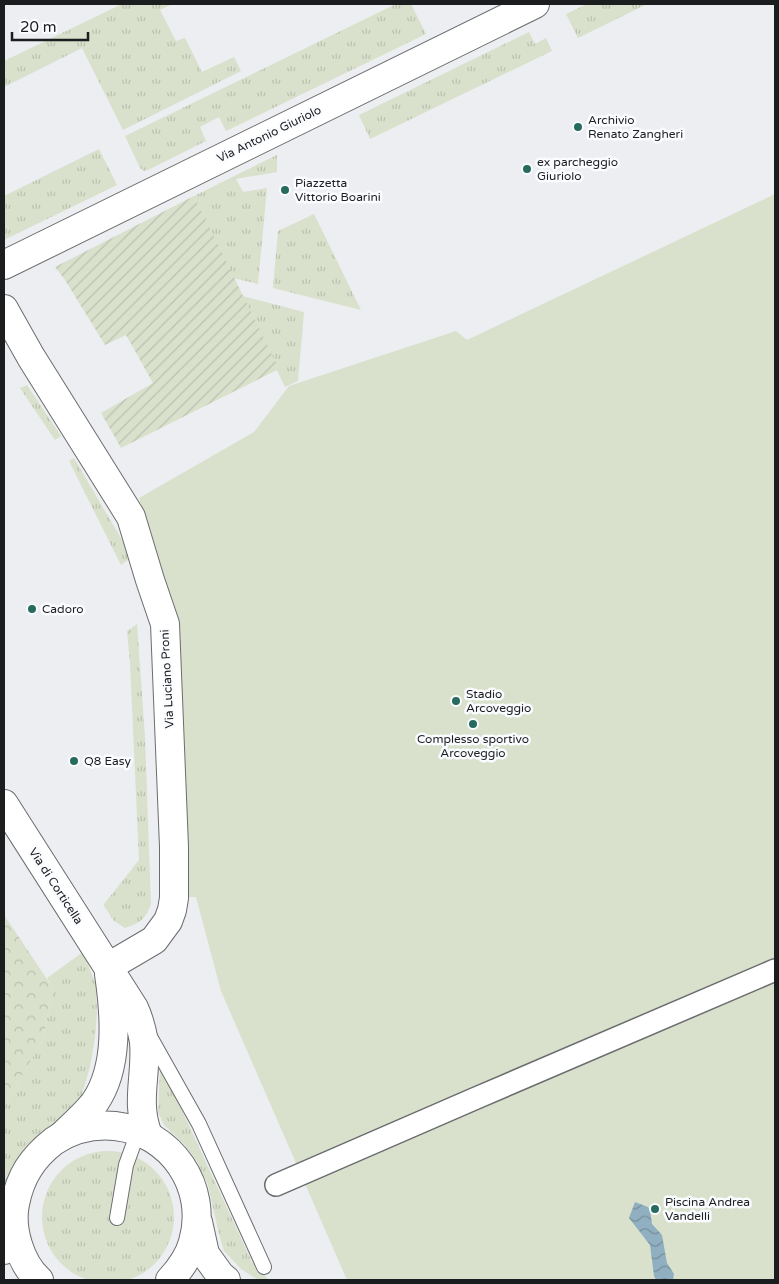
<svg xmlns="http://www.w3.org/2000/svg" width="779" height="1284" font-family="'Varela Round',sans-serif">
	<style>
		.grass { fill: url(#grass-tufts) }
		.park { fill: url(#park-crowns) }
		.garden { fill: url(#garden-furrows) }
		.pitch { fill: #d9e1cc }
		.water { fill: url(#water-waves) }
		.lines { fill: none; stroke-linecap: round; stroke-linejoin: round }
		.service-casing { stroke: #6a6c6e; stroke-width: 16 }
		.pedestrian-casing { stroke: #6a6c6e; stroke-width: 24 }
		.minor-casing { stroke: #6a6c6e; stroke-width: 30 }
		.tertiary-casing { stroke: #6a6c6e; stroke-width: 30 }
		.secondary-casing { stroke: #6a6c6e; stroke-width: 30 }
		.primary-casing { stroke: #6a6c6e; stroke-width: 30 }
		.motorway-casing { stroke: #6a6c6e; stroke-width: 30 }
		.service { stroke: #fff; stroke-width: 14 }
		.pedestrian { stroke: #fff; stroke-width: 21 }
		.minor { stroke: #fff; stroke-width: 28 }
		.tertiary { stroke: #fff; stroke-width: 28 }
		.secondary { stroke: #fff; stroke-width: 28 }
		.primary { stroke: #fff; stroke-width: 28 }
		.motorway { stroke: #fff; stroke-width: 28 }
		.poi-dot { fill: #266b5e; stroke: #fafcff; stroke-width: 2 }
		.labels { text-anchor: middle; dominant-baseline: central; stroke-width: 5; stroke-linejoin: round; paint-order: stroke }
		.poi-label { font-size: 12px; fill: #1c1d1e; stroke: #fafcff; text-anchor: start }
		.street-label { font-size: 12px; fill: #1c1d1e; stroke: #fafcff }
	</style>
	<defs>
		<pattern id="grass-tufts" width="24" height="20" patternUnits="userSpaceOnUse" patternTransform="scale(1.25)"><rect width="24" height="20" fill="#d9e1cc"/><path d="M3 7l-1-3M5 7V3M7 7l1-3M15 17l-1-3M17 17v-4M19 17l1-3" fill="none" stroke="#bac1af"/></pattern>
		<pattern id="park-crowns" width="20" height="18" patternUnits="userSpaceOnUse" patternTransform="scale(1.25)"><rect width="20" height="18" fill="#d9e1cc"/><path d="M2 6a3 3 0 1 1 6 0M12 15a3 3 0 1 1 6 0" fill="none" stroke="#bac1af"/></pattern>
		<pattern id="garden-furrows" width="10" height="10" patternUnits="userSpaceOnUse" patternTransform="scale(1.25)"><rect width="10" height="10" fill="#d9e1cc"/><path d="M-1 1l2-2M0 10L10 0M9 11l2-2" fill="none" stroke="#bac1af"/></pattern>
		<pattern id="water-waves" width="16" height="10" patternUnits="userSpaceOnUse" patternTransform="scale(1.25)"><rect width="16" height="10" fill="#90afc1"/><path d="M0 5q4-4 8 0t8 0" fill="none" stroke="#758e9c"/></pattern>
	</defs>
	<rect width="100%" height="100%" fill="#eceef1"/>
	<path class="grass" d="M122,4H172L160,10L176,41L185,38L202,72L234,57L241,71L123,130L82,48L4,87V61Z
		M396,4H411L426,34L226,131L219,117L200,127L206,141L148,170L144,171L140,168L125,136Z
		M587,4H647L578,38L566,14Z
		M529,32L535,44L546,38L552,51L370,139L359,115Z
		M99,149L117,185L4,240V196Z
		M277,155V172L236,179L243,192L267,188L258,284L233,278L194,196Z
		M314,214L361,310L273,288L278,231Z
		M242,296L304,312L298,381L285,387Z
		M27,385L61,436L55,440L20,388Z
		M74,458L132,557L121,565L69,461Z
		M137,624L145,737L151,904C146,919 140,923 125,928L114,921L104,906V904L139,860L130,663L127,631Z
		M83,952L96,985L97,1012L95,1038L90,1067L81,1098L4,1194V1108L43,1039L53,988L47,978Z
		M160,1069L167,1078L252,1262L269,1280H258L241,1269L224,1251L219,1234L208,1185L197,1162L184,1144L164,1125L158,1112Z
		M42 1217a66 66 0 1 1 132 0a66 66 0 1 1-132 0Z"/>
	<path class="park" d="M4,915L53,988L43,1039L4,1108Z"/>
	<path class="garden" d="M194,196L279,369L121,448L101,413L153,383L126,335L105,345L65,280L55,267Z"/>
	<path class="pitch" d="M775,194V1280H347L221,991L196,897H183L174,613L139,498L254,432L289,386L456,331L467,340Z"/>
	<path class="water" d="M635,1202L648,1207L650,1210L652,1224L662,1235L667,1263L674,1274L673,1280H656L654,1276L650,1245L629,1218Z"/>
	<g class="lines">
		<defs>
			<path id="service" d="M149,1035L199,1124L264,1267
				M117,1218L126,1165L138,1132"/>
			<path id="pedestrian" d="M276,1185L474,1099L775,970"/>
			<path id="minor" d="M4,309L31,357L131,517L150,580L165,624L174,847V898L172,910L168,921L154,940L108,967"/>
			<path id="tertiary" d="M4,265L535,4"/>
			<path id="secondary" d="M4,804L134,1008C139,1019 142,1030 144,1042C147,1075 135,1102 148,1135
				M62,1136C72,1126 87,1113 95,1102C119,1067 115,1015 109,974"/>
			<path id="primary" d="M198,1222L205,1254L220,1275L226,1280
				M39,1280C20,1263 10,1228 15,1204C20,1177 32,1158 54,1141C72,1129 93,1124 115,1126C171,1132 209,1187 193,1242C189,1257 180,1269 170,1280"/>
			<path id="motorway" d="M4,1250L13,1213"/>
		</defs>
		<use href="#service" class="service-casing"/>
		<use href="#pedestrian" class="pedestrian-casing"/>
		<use href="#minor" class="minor-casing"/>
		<use href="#tertiary" class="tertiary-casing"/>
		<use href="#secondary" class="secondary-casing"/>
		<use href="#primary" class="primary-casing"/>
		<use href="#motorway" class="motorway-casing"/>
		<use href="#service" class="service"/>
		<use href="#pedestrian" class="pedestrian"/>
		<use href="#minor" class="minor"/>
		<use href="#tertiary" class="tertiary"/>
		<use href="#secondary" class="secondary"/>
		<use href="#primary" class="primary"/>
		<use href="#motorway" class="motorway"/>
	</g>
	<g class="poi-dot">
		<circle cx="578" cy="127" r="5"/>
		<circle cx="527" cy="169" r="5"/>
		<circle cx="285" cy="190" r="5"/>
		<circle cx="32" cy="609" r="5"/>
		<circle cx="456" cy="701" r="5"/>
		<circle cx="473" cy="724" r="5"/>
		<circle cx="74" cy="761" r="5"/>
		<circle cx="655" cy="1209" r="5"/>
	</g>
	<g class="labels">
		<g class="poi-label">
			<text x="588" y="120">Archivio<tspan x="588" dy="14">Renato Zangheri</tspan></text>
			<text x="537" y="162">ex parcheggio<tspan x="537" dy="14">Giuriolo</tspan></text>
			<text x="295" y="183">Piazzetta<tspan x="295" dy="14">Vittorio Boarini</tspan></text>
			<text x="42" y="609">Cadoro</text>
			<text x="466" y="694">Stadio<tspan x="466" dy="14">Arcoveggio</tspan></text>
			<text x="473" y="739" text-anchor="middle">Complesso sportivo<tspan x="473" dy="14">Arcoveggio</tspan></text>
			<text x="84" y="761">Q8 Easy</text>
			<text x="665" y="1202">Piscina Andrea<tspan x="665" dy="14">Vandelli</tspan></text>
		</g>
		<g class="street-label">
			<text transform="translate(269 134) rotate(-26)">Via Antonio Giuriolo</text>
			<text transform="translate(167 679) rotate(-93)">Via Luciano Proni</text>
			<text transform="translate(56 886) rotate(57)">Via di Corticella</text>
		</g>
	</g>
	<rect width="779" height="1284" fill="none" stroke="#1c1d1e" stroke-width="10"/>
	<path d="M12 32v8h76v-8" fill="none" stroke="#1c1d1e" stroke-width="2.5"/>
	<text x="20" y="32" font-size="15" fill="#1c1d1e" stroke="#fafcff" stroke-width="4" paint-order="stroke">20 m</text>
</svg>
